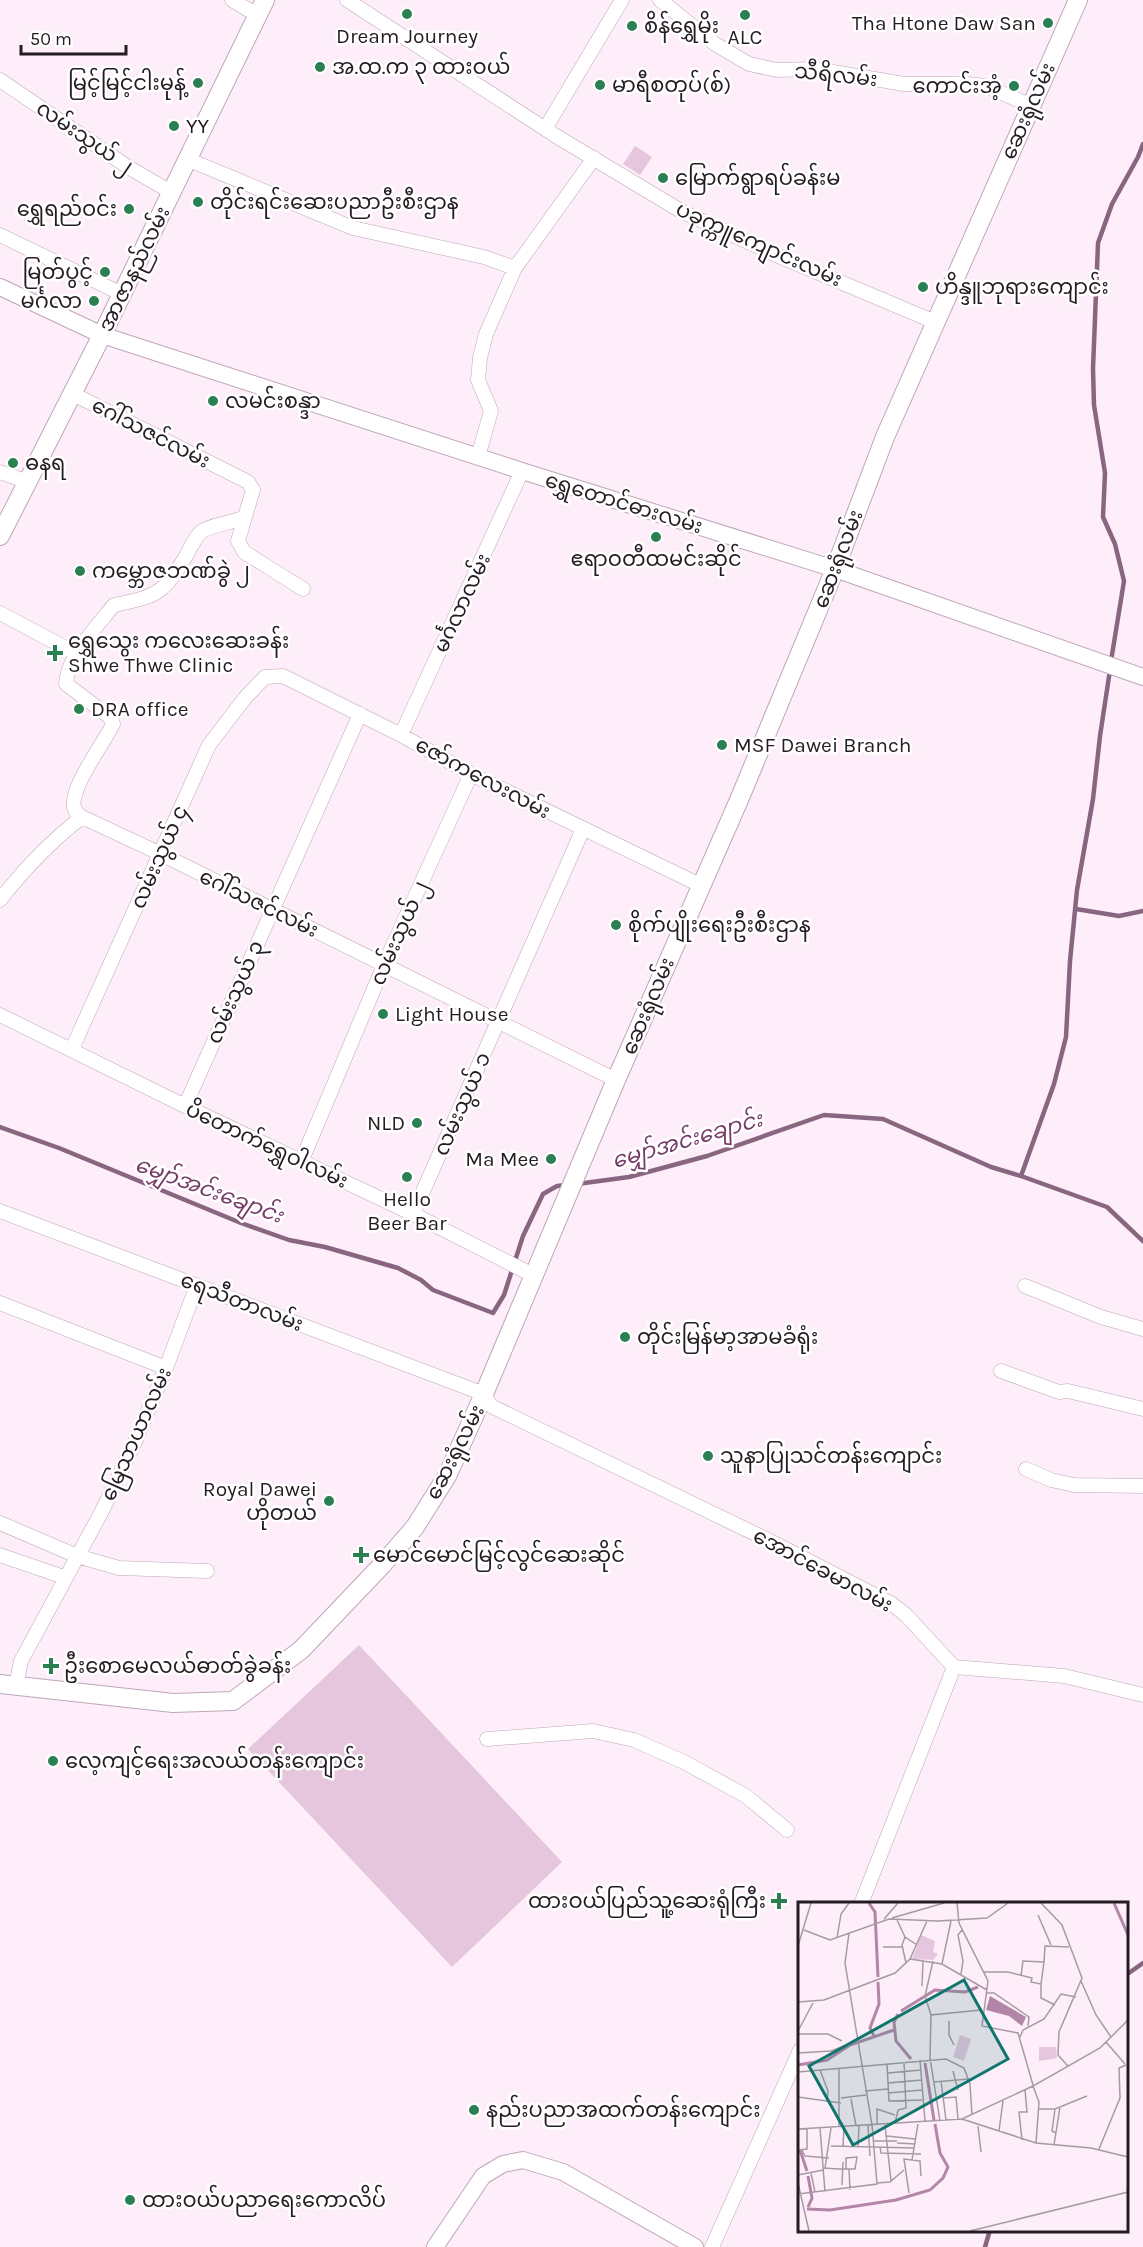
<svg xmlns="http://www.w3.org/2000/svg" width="1143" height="2247" font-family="Karla,'Noto Sans Myanmar',sans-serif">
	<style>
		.green { fill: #e5c6dc }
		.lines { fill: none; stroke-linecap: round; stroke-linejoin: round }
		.stream { stroke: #886680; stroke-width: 4.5 }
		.minor-casing { stroke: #bea6b8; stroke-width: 15 }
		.tertiary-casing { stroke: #bea6b8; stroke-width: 18 }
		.secondary-casing { stroke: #bea6b8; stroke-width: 20 }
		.minor { stroke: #fff; stroke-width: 14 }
		.tertiary { stroke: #fff; stroke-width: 16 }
		.secondary { stroke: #fff; stroke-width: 18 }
		.poi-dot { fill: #2a8053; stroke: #fff; stroke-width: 2 }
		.labels { text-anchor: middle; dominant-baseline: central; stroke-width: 5; stroke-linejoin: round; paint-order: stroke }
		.poi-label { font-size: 21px; fill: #251c23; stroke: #fff; text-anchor: start }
		.street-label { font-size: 21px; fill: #251c23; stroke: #fff }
		.water-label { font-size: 22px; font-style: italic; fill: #763b69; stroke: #fff }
		.inset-river { fill: none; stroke: #b386a8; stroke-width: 3 }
		.inset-road { fill: none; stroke: #a79aa3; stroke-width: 1.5 }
		.view { fill: #0f766e; fill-opacity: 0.15; stroke: #0f766e; stroke-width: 3 }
		.inset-edge { fill: none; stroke: #251c23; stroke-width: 3 }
	</style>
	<rect width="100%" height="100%" fill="#feeef9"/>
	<path class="green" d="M635,146L652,157L640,175L623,164Z
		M359,1645L562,1862L452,1967L248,1749Z"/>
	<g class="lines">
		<path class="stream" d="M1111,661L1124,581L1115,544L1103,517L1105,473L1094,405L1093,369L1098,243L1112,204L1138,157L1143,144
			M1076,909L1119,916L1143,911
			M0,1127L59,1148L241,1223L289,1240L325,1247L398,1268L421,1280L433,1290L493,1313L504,1295L523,1236L543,1194L557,1186L566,1185
			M1021,1176L1054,1084L1066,1037L1070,961L1077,890L1093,799L1100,736L1110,670
			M577,1184L629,1177L707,1156L824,1115L883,1119L991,1167L1021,1176L1107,1207L1143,1241
			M1126,1975L1143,1963
			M985,2247L990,2230"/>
		<defs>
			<path id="minor" d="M232,0L257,15
				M347,0L556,136L681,211L774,254L935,322
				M660,0L715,44L749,64L777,70L815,69L904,84H967L985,86L1030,105
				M0,80L128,167L171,192
				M545,129L622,0
				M187,159L353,228L484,257L515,268
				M0,235L122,294
				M73,394L248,482L253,490L245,517C233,523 209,525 201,532C195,537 190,549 186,556C163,594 158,596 114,605C98,625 67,657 66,684L111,718L113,724C105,742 66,792 75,810C76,812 80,816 82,817L161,854L616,1080
				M478,457L491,411L478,380L480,358L486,334L515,268L594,158
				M0,472L28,482
				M245,517L238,541L244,552L303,589
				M0,613L77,654
				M401,735L522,471
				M0,900C24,869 51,841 82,817
				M0,1015L185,1106L413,1214L533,1275
				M72,1049L209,745L245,698L265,677L283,676L401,735L471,774L700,885
				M185,1106L360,714
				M302,1160L384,965L471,774
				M0,1211L484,1394L491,1406L770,1541L892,1604L906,1615L954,1667L861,1904
				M413,1214L583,829
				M1025,1286L1101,1317L1143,1329
				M0,1303L166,1368
				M1001,1371L1059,1392L1068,1391L1143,1409
				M1026,1469L1051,1480L1074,1485L1143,1486
				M0,1523L77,1556L119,1568L207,1571
				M0,1555L64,1577
				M954,1667L1064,1676L1143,1695
				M16,1687L21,1661L102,1511L134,1444L166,1368L197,1285
				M487,1739L593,1731L634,1740L684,1762L746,1796L787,1830
				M712,2247L800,2050"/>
			<path id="tertiary" d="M0,287L102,335L522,471L835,569L1143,677
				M435,2247L483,2176L503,2164L523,2160L563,2172L695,2247"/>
			<path id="secondary" d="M0,536L102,335L265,0
				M0,1684L173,1703L233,1701L301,1650L383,1564L415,1527L447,1476L484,1394L616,1080L739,800L835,569L885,437L1078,0"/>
		</defs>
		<use href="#minor" class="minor-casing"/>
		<use href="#tertiary" class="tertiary-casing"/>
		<use href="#secondary" class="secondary-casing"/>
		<use href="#minor" class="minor"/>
		<use href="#tertiary" class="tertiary"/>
		<use href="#secondary" class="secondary"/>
	</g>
	<g class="poi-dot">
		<circle cx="407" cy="14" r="6"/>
		<circle cx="745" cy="15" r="6"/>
		<circle cx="1048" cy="23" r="6"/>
		<circle cx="632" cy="26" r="6"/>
		<circle cx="320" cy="67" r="6"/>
		<circle cx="198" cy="83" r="6"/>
		<circle cx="600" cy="85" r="6"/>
		<circle cx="1014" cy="86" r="6"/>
		<circle cx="174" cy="126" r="6"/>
		<circle cx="663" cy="178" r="6"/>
		<circle cx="198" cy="202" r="6"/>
		<circle cx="129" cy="209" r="6"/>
		<circle cx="105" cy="272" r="6"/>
		<circle cx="923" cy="287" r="6"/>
		<circle cx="94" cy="301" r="6"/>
		<circle cx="213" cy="401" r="6"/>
		<circle cx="13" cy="463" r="6"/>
		<circle cx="656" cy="537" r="6"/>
		<circle cx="80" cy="571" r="6"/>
		<path d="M52 644h6v6h6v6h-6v6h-6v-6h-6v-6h6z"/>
		<circle cx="79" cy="709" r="6"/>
		<circle cx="722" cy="745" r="6"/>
		<circle cx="616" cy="925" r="6"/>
		<circle cx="383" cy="1014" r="6"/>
		<circle cx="417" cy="1123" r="6"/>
		<circle cx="551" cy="1159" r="6"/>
		<circle cx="407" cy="1177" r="6"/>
		<circle cx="625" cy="1337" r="6"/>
		<circle cx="708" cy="1456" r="6"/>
		<circle cx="329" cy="1501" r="6"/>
		<path d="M358 1546h6v6h6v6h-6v6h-6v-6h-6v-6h6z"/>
		<path d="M48 1657h6v6h6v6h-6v6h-6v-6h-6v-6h6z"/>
		<circle cx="53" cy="1761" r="6"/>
		<path d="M776 1892h6v6h6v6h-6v6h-6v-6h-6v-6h6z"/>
		<circle cx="474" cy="2110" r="6"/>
		<circle cx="130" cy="2200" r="6"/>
	</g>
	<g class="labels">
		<g class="poi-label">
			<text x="1036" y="23" text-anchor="end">Tha Htone Daw San</text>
			<text x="644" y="26">စိန်ရွှေမိုး</text>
			<text x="407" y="36" text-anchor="middle">Dream Journey</text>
			<text x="745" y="37" text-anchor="middle">ALC</text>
			<text x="332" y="67">အ.ထ.က ၃ ထားဝယ်</text>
			<text x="186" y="83" text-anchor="end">မြင့်မြင့်ငါးမုန့်</text>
			<text x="612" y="85">မာရီစတုပ်(စ်)</text>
			<text x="1002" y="86" text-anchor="end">ကောင်းအံ့</text>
			<text x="186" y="126">YY</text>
			<text x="675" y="178">မြောက်ရွာရပ်ခန်းမ</text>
			<text x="210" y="202">တိုင်းရင်းဆေးပညာဦးစီးဌာန</text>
			<text x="117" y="209" text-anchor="end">ရွှေရည်ဝင်း</text>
			<text x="93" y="272" text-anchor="end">မြတ်ပွင့်</text>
			<text x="935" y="287">ဟိန္ဒူဘုရားကျောင်း</text>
			<text x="82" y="301" text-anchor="end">မင်္ဂလာ</text>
			<text x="225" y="401">လမင်းစန္ဒာ</text>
			<text x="25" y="463">ဓနရ</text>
			<text x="656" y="559" text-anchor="middle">ဧရာဝတီထမင်းဆိုင်</text>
			<text x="92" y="571">ကမ္ဘောဇဘဏ်ခွဲ ၂</text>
			<text x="68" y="641">ရွှေသွေး ကလေးဆေးခန်း<tspan x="68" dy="24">Shwe Thwe Clinic</tspan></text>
			<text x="91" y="709">DRA office</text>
			<text x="734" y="745">MSF Dawei Branch</text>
			<text x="628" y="925">စိုက်ပျိုးရေးဦးစီးဌာန</text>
			<text x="395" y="1014">Light House</text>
			<text x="405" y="1123" text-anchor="end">NLD</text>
			<text x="539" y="1159" text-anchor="end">Ma Mee</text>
			<text x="407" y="1199" text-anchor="middle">Hello<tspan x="407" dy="24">Beer Bar</tspan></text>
			<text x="637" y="1337">တိုင်းမြန်မာ့အာမခံရုံး</text>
			<text x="720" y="1456">သူနာပြုသင်တန်းကျောင်း</text>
			<text x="317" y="1489" text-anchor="end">Royal Dawei<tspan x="317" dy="24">ဟိုတယ်</tspan></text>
			<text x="373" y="1555">မောင်မောင်မြင့်လွင်ဆေးဆိုင်</text>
			<text x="64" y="1666">ဦးစောမေလယ်ဓာတ်ခွဲခန်း</text>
			<text x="65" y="1761">လေ့ကျင့်ရေးအလယ်တန်းကျောင်း</text>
			<text x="766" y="1901" text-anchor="end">ထားဝယ်ပြည်သူ့ဆေးရုံကြီး</text>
			<text x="486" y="2110">နည်းပညာအထက်တန်းကျောင်း</text>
			<text x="142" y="2200">ထားဝယ်ပညာရေးကောလိပ်</text>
		</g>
		<g class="street-label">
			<text transform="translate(836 75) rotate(6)">သီရိလမ်း</text>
			<text transform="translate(1028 111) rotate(-66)">ဆေးရုံလမ်း</text>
			<text transform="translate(85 137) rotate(34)">လမ်းသွယ် ၂</text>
			<text transform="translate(759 244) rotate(24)">ပခုက္ကူကျောင်းလမ်း</text>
			<text transform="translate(134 269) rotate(-64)">အာဇာနည်လမ်း</text>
			<text transform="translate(151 433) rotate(27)">ဂေါ်သဇင်လမ်း</text>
			<text transform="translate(624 503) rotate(17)">ရွှေတောင်ဓားလမ်း</text>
			<text transform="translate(838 559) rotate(-69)">ဆေးရုံလမ်း</text>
			<text transform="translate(462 603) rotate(-65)">မင်္ဂလာလမ်း</text>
			<text transform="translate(483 778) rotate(28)">ဇော်ကလေးလမ်း</text>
			<text transform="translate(159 857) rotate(-66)">လမ်းသွယ် ၄</text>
			<text transform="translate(259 903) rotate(26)">ဂေါ်သဇင်လမ်း</text>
			<text transform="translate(399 933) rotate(-66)">လမ်းသွယ် ၂</text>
			<text transform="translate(235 992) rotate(-66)">လမ်းသွယ် ၃</text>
			<text transform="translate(648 1006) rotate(-67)">ဆေးရုံလမ်း</text>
			<text transform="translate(462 1104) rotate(-66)">လမ်းသွယ် ၁</text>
			<text transform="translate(267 1145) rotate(25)">ပိတောက်ရွှေဝါလမ်း</text>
			<text transform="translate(242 1302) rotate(21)">ရေသီတာလမ်း</text>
			<text transform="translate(136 1434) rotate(-66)">မြေသာယာလမ်း</text>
			<text transform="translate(455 1452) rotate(-63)">ဆေးရုံလမ်း</text>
			<text transform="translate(823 1570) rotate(28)">အောင်ခေမာလမ်း</text>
		</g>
		<g class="water-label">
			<text transform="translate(687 1140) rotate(-16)">မျှော်အင်းချောင်း</text>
			<text transform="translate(209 1190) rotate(20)">မျှော်အင်းချောင်း</text>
		</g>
	</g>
	<g transform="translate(798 1902)">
		<rect width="330" height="330" fill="#feeef9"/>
		<path d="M123,33L137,39L135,50L140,52L135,58L114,57ZM162,133L173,137L166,159L155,155ZM241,145H258L259,156L241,159Z" fill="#e5c6dc"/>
		<path d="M192,94L228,115L224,124L211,114L188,108Z" fill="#b386a8"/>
		<path class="inset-river" d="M71,1L77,10L80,75M316,1L330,33M103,109L137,88L167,90L180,85M100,112L96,120L98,139L113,157M76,134L72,126L81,102L80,80M127,161L136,218M0,163L29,158L52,143L96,128M2,248L9,269M10,305L14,296L10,274M9,307L32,308L98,298L132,288L145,276L150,265L142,251L137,222"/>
		<path class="inset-road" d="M159,1L161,21L190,79L184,124L220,131L235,183M243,1L264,23L284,76L261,130L260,153L270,164M240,13L253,43M94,16L146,1M86,17L100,1M99,18L107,35L119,43M6,28L32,38L91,17L140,19L189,16L210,1M107,35L104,43L108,61M39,36L43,12L51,1M0,44L13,1M85,45H104M112,57L144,62L189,88M144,62L153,19M186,70H210L234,76L233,80L243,82V96L257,103M163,72L165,59L160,33L164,28M223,74L225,59L246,60L247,44L271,45M283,79L298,113L313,135M243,82L246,60M124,84L125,58M188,91H196L231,115L230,124M0,100L26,98L97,71L112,57L129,19M133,113L127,94L135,59M330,118L302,146L235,184L241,200L238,241L293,246L330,255M151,119V133L156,143M0,129L15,101M0,132H30L44,139M222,135L225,128L246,117L263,92L278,95M308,140L327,162M0,151L33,149L46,144M122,158L127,219M89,162L91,199L124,198M22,168L30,189L29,200M155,169L160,188M0,170L148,157L166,166L172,182L174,213M90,171L123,168M143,179L148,218M136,180L171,177M90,181L123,178M67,189L90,187M90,191L124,188M0,195L43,201M43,196L68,193M145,196L158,195L160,217M53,197L58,224M241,207H257L289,194M257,207L254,229L258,231M164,217L238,241M142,219L132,156L133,113L183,108M97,221L100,208L108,206L106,160M79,223V207L97,213M87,223L93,279M41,224V166M70,224L72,254M180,224L183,250M22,226L27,290M0,227L164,217L235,184M201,229L205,199M89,234L117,237M224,238L221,210H229L227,188M75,239H99M99,241L117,242M256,243L262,205M33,244L116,246M45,244L46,225M60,245L61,224M82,245L83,251L123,252M301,247L322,196L321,166L328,163M0,248L9,247V227M4,248L7,254L31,256M114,258L120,222M25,266L41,267H57L59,255L48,256V267M27,266L33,226M51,267L52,288M13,271L17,290M0,273L25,268M0,281L11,329M79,281L92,280L106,268M44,283L45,260M111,291L106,257L122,259L123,274M0,292L79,282L74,223L47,61L51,31M172,329L330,290"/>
		<path class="view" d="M166,78L210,157L55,243L11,164Z"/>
		<rect width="330" height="330" class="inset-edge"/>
	</g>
	<path d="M21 45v9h105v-9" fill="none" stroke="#251c23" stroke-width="3"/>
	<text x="30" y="45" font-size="18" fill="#251c23" stroke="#ffffff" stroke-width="4.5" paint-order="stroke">50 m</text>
</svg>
